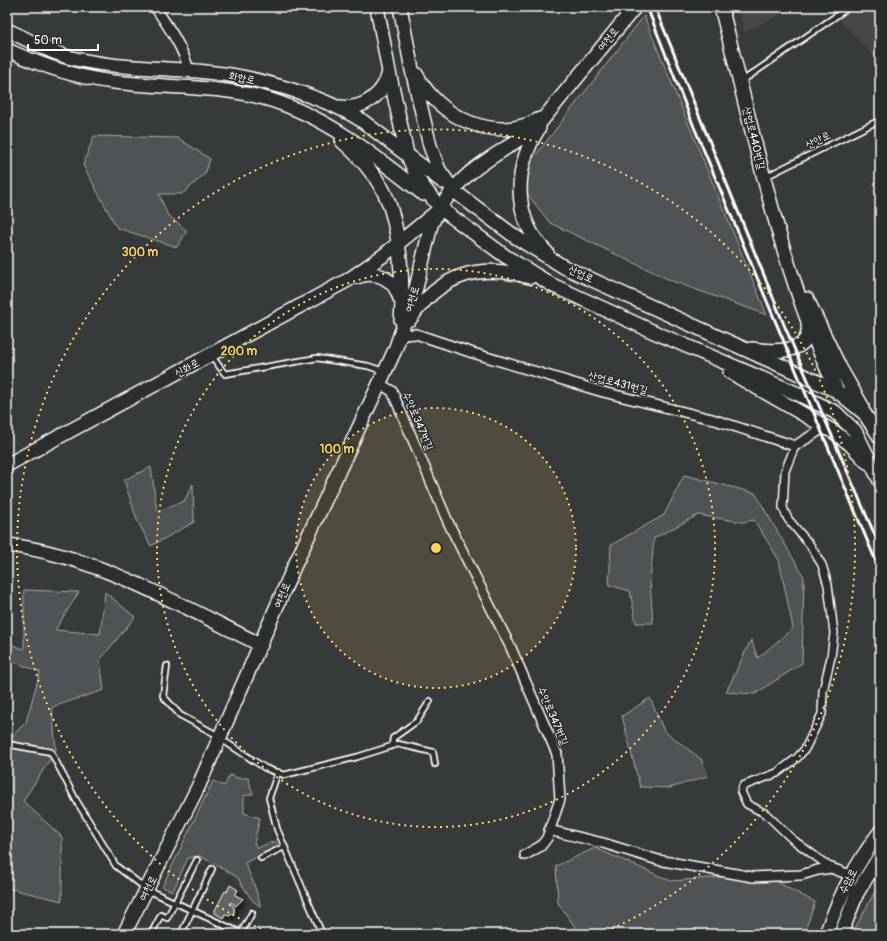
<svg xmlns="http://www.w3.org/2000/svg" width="887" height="941" font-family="Pangolin,'Poor Story',sans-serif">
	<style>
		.built { fill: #444748 }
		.green { fill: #505354; stroke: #a8a9aa }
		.building { fill: #636465; stroke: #fff; filter: url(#shadow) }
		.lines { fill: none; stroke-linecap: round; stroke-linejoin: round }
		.service-casing { stroke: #fff; stroke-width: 8 }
		.pedestrian-casing { stroke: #fff; stroke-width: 10 }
		.minor-casing { stroke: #fff; stroke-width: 12 }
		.secondary-casing { stroke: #fff; stroke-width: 16 }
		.service { stroke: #2a2d2e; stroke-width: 4.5 }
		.pedestrian { stroke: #2a2d2e; stroke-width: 7 }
		.minor { stroke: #2a2d2e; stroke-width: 9 }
		.secondary { stroke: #2a2d2e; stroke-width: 13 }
		.rail { stroke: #fff; stroke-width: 3 }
		.ring { fill: none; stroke: #ffd166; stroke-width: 2; stroke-dasharray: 2 4 }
		.labels { text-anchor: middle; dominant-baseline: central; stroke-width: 3; stroke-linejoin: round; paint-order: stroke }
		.street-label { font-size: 11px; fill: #fff; stroke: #2a2d2e }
		.centre { fill: #ffd166; stroke: #2a2d2e; stroke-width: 2 }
		.ring-label { font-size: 12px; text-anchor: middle; font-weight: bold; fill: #ffd166; stroke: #2a2d2e; stroke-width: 3; stroke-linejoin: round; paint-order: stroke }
	</style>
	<defs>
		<filter id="shadow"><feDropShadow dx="3.5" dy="3.5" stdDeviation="2" flood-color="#0009"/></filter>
	</defs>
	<rect width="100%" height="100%" fill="#373a3b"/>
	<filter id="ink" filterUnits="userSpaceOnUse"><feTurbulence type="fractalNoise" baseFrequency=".025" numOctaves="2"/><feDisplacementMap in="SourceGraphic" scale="8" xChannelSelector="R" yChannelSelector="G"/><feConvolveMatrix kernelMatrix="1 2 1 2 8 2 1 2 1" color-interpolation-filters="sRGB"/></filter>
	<g filter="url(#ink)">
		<path class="built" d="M739,7H797L744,32Z
			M827,7H880V63Z"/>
		<path class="green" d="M644,16L767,315L672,281L550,223L525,191L531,161Z
			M94,136L178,138L210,159L205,174L182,194H159L167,214L187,231L177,247L117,228L83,165Z
			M151,467L157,511L184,501L193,484L194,522L151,546L137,520L124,480Z
			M684,475L755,493L804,577L802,663L755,694L726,692L751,640L758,658L793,628L779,560L754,520L742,522L698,515L654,538L650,582L653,623H636L630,591L609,585L611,545L664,515Z
			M24,590L79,592L55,630L100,634L105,592L135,617L100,660L104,690L52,707L56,750L23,801L62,837V901L7,888V741L26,722L40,672L7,659V643L24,649Z
			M650,698L664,731L701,759L708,776L670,788L640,787L622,716Z
			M230,775L238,778H248L253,794L244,796V813L260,818L254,843L257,848L275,841L278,846L245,863L254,884L261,907L252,900L237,877L200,856L188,858L173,891L162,887L213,781L224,786Z
			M595,848L671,881L761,874L815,902L804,934H580L558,903L556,866Z
			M880,882V934H852Z"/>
		<path class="building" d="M230,885L238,890L235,895L243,899L236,906L231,902L230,904L234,907V913L229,916L225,914L223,918L215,913V910L225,891L227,892Z"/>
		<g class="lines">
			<defs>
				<path id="service" d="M742,81L849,7
					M765,177L880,120
					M211,355L225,374L317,358L368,366L383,371
					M167,666L163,696L180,715L219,736
					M221,739L265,768L284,775L357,757L398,744L433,752L435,764
					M7,744L51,752L76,800L116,866L148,890L243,934
					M392,746L393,738L417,721L430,701
					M278,772L269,798L277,829L322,934
					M261,858L284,847
					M241,933L252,913
					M151,934L161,915L167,918L197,860
					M181,934L212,869"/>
				<path id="pedestrian" d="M795,446L785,471L783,508L788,519L810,545L822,565L828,585L834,633L831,657L823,691L822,714L805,749L797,758L777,773L748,784L743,786L741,792L747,804L766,814L792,839L831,868"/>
				<path id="minor" d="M155,7C169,28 182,46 189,70
					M401,335L416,334L473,353L603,392L712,419L795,446L825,427
					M380,384L392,391L448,522L511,648L557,754L560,799L547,838L541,846L525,855
					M549,830L603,843L658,860L753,877L801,875L818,870L831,868L850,875"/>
				<path id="secondary" d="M377,7L389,72L407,154L419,181L440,208L505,256L552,285L654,332L798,394L835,412L855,431L880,481
					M400,7L412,70L430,146L439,170L454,191L517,238L564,267L837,391L864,413L880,437
					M721,7C755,137 780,271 838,393
					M7,30C27,39 47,51 68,57C112,69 160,67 206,72C253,76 321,95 361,120L443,182
					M7,50C40,65 77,78 114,82C164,88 215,85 264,98C325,115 374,155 423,194
					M416,74C439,118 494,144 540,119
					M340,107C363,110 384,95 389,72
					M539,128C513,169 512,218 547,253
					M342,141C358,155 373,172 383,190C400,222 404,285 401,320
					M357,277C376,269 395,279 400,299
					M807,299L840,368L862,406
					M410,319C441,274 478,263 530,277
					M751,349C771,352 812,355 808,325
					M730,372L834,432L850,444L867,462
					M7,465L348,280L384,255L435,213
					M7,545C93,554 184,607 261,645
					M124,934L199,785L293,569L395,350L416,288L431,225C440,205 457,182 475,169C495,153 519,142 539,124L635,7
					M826,934C840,895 855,865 880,832
					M841,934L857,893L880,856"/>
			</defs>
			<use href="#service" class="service-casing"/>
			<use href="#pedestrian" class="pedestrian-casing"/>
			<use href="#minor" class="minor-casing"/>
			<use href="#secondary" class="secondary-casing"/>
			<use href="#service" class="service"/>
			<use href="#pedestrian" class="pedestrian"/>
			<use href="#minor" class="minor"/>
			<use href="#secondary" class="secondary"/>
			<path class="rail" d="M647,7L694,127L880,571
				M655,7L785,327L880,547"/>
		</g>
	</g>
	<circle cx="436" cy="548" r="140" fill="#ffd166" fill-opacity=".12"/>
	<g class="ring">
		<circle cx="436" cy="548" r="140"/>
		<circle cx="436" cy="548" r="279"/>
		<path d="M272 934A419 419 0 1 1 600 934"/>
	</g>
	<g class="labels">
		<g class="street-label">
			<text transform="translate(608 39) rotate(-51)">여천로</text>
			<text transform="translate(242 78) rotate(12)">화합로</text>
			<text transform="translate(754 138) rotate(76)">산업로440번길</text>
			<text transform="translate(818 140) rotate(-26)">산안로</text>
			<text transform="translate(581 274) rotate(25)">산업로</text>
			<text transform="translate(412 299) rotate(-73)">여천로</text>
			<text transform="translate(187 368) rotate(-28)">신화로</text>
			<text transform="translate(618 383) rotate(15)">산업로431번길</text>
			<text transform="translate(418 421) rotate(67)">수안로347번길</text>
			<text transform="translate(282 595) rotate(-67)">여천로</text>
			<text transform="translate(553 716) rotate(67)">수안로347번길</text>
			<text transform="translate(848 881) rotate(-63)">수암로</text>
			<text transform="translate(148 888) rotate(-63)">여천로</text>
		</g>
	</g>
	<circle cx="436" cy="548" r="6" class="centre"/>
	<g class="ring-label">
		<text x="140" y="256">300 m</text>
		<text x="239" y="355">200 m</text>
		<text x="337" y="453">100 m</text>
	</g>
	<rect width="887" height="941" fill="none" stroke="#2a2d2e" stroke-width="24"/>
	<rect x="12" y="12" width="863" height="917" fill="none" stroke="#fff" stroke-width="1.5" filter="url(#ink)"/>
	<path d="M28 44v6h70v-6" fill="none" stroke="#ffffff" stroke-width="2"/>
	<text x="34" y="44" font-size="12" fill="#ffffff" stroke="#2a2d2e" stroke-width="3" paint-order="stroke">50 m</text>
</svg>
